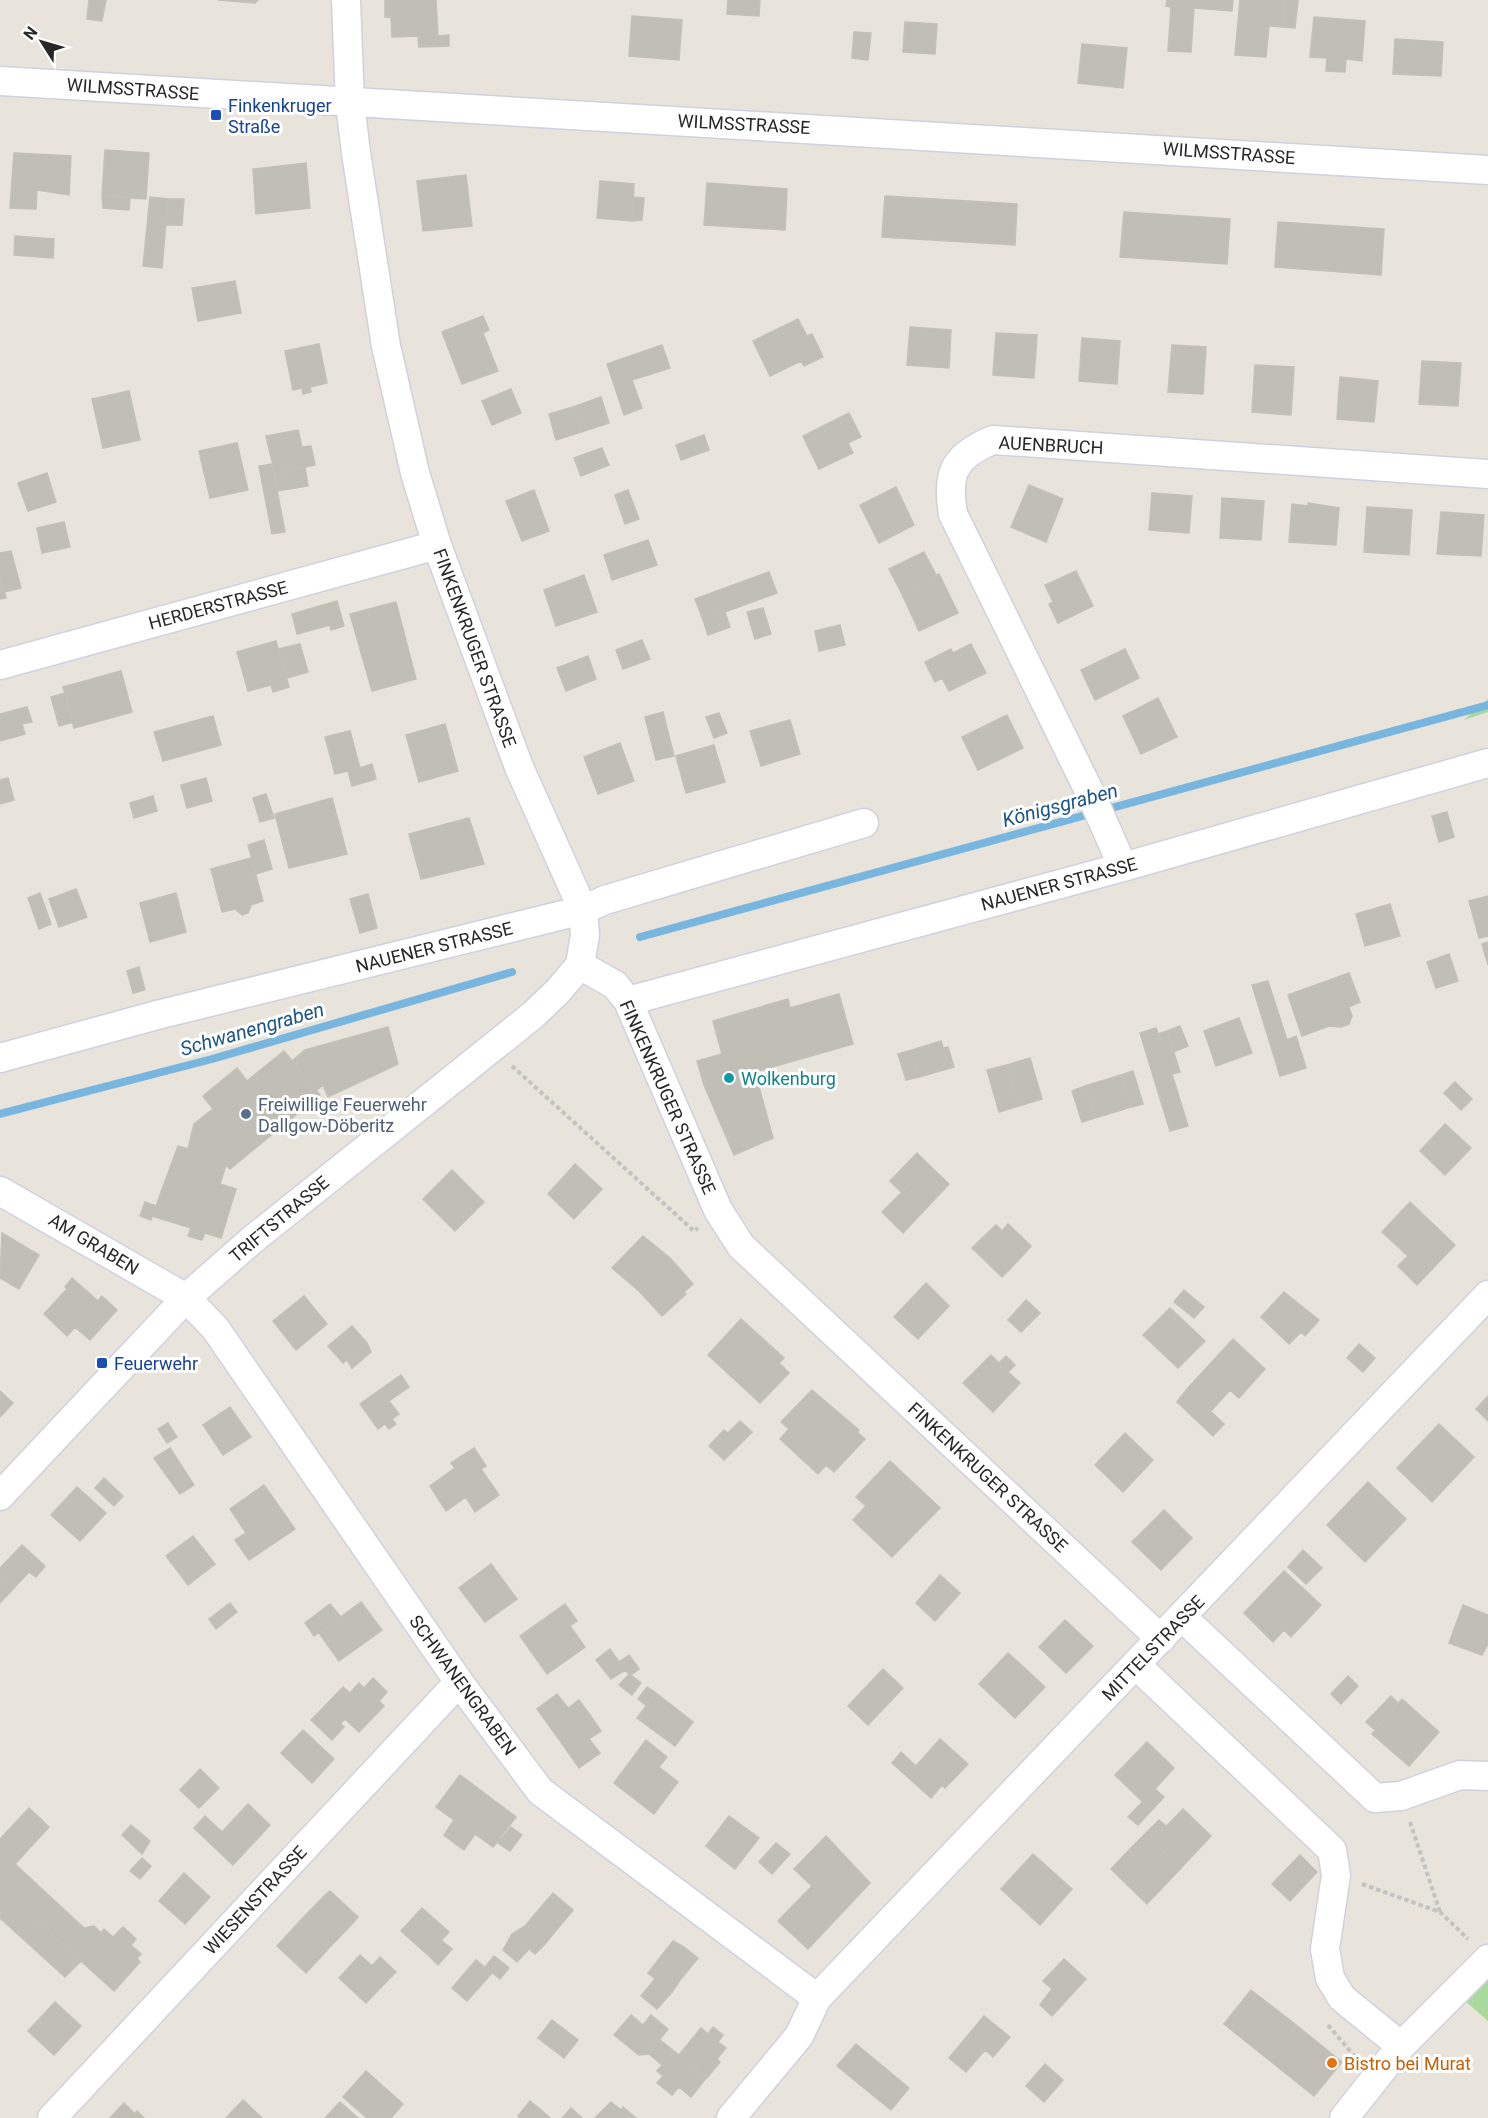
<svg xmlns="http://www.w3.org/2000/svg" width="1488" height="2118" font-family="Roboto,sans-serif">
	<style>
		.green { fill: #a9d99d }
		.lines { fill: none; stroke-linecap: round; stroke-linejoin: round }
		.stream { stroke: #79b6df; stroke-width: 8 }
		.building { fill: #c1beb6; stroke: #c3c0b5; stroke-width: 1.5 }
		.minor-casing { stroke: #d0d1df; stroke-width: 31 }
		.path { stroke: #c3c3c3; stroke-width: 4; stroke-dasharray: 4.5 3; stroke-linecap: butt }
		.minor { stroke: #fff; stroke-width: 28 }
		.transit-dot { fill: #1a4fb4; stroke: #fff; stroke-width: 2 }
		.culture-dot { fill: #0f9aa8; stroke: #fff; stroke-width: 2 }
		.service-dot { fill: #5c6f8a; stroke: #fff; stroke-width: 2 }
		.food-dot { fill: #e8710a; stroke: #fff; stroke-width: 2 }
		.labels { text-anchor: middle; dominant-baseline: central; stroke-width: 6; stroke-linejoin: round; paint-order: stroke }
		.street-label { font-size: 18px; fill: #272727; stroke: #fff }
		.transit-label { font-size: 18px; fill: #164399; stroke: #fff; text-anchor: start }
		.culture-label { font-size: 18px; fill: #0d838f; stroke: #fff; text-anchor: start }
		.service-label { font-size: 18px; fill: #4e5e75; stroke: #fff; text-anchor: start }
		.food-label { font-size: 18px; fill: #c56008; stroke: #fff; text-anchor: start }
		.water-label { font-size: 20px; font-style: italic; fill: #1c5487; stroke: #fff }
	</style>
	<rect width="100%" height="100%" fill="#e8e4db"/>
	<path class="green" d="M1488,699V712L1464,720Z
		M1488,1974V2021L1463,1999Z"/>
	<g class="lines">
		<path class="stream" d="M640,937L1488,705
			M0,1114L212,1059L512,972"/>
	</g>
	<path class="building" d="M89,0H106L102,21L87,19Z
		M218,0H258L255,3Z
		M385,0H436L438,36L449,35V46L419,47L418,36L392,37L391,17H385Z
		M728,0H760L759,16L727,14Z
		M1167,0H1233L1232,11L1194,8L1191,52L1168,51L1171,7L1166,6Z
		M1240,0H1285L1283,27L1269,26L1266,57L1235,55Z
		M1285,0H1298L1295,28L1283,27Z
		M632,16L682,20L679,60L629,56Z
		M1314,17L1365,21L1362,61L1346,59L1345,72L1326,71L1327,58L1310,57Z
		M905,22L937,24L935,54L903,52Z
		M854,32L871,33L868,60L852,58Z
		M1395,39L1443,42L1441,76L1393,74Z
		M1082,44L1127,48L1123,88L1078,83Z
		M105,150L149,153L146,199L102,196Z
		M14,153L71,156L69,195L37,190L36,209L10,208Z
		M306,163L310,208L256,214L253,169Z
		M466,175L472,226L423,231L417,181Z
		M600,181L634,184L632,221L597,218Z
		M707,183L787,189L785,230L704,225Z
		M102,196L130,198L129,210L103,208Z
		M885,196L1017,204L1015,245L882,237Z
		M150,197L168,199L162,268L143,266Z
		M633,197L644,198L642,220L632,221Z
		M168,199H184L182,225H166Z
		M1124,212L1230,219L1227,264L1120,257Z
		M1278,222L1384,229L1381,275L1275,267Z
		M15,236L54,239L53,258L14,255Z
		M235,281L241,313L198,321L192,288Z
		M483,316L489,330L483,333L498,371L462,384L442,332Z
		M798,319L807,336L812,334L823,357L804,366L801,361L770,376L753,341Z
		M910,327L951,330L949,368L907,365Z
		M996,333L1037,335L1034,378L993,375Z
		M1082,338L1120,341L1117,384L1079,381Z
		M319,344L327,383L310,387L311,392L303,394L302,388L293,390L285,351Z
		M662,345L670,368L632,380L642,408L624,415L607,364Z
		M1172,345L1206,347L1203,394L1168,392Z
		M1422,361L1461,363L1458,406L1419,404Z
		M1255,365L1294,367L1291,415L1252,412Z
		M1340,377L1378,381L1374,422L1337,419Z
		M511,389L521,413L492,425L482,401Z
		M129,391L140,440L103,448L92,399Z
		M601,397L609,423L581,432L573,407Z
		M573,407L581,432L556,440L549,414Z
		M849,413L861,437L848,443L853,453L819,469L803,436Z
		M298,430L302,447L311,446L315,465L275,474L266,436Z
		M704,435L709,450L681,460L676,445Z
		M237,443L248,490L210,498L199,451Z
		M602,448L609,465L581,476L574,458Z
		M272,464L285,532L272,534L259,466Z
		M305,467L308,486L278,491L275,474Z
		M47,473L56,502L28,511L18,483Z
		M1029,485L1063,499L1046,542L1011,527Z
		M896,487L914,525L879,543L860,505Z
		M534,490L549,531L522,541L506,501Z
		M628,490L639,519L625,524L615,495Z
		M1152,493L1192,496L1189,533L1149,530Z
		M1222,498L1264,501L1261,540L1220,538Z
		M1308,503L1339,508L1336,545L1289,542L1292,504L1308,506Z
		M1367,507L1412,510L1409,555L1364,552Z
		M1441,512L1484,515L1481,556L1437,554Z
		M64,522L70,547L42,553L37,528Z
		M648,540L657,565L612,580L604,555Z
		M11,551L21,588L4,592L0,575V553Z
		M924,552L936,575L901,592L889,569Z
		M1076,571L1093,606L1058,623L1049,604L1053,602L1045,585Z
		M769,572L777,593L703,620L695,599Z
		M939,574L958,613L919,631L901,592Z
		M0,575L6,598L0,599Z
		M584,575L597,612L556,626L544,590Z
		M337,601L344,626L331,630L330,625L297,634L292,614Z
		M396,602L416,679L372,691L350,614Z
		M763,608L771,634L755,639L747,612Z
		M725,612L730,627L708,635L703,620Z
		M840,625L845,645L819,651L815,631Z
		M642,640L650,659L623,669L616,650Z
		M276,641L289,687L273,692L271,685L248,691L237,652Z
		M300,644L308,672L287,678L278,649Z
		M971,644L986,673L949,691L942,678L935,682L925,662L951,649L953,653Z
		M1125,649L1139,678L1095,700L1081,670Z
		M588,656L596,679L566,691L557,668Z
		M121,671L132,712L74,728L63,687Z
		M65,693L73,722L59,726L51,697Z
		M1158,698L1177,737L1141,754L1123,716Z
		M27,707L32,722L22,724L25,734L0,741V714Z
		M663,712L674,756L656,760L645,717Z
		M719,713L727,733L714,738L706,717Z
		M1007,715L1023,748L978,770L962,737Z
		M213,716L221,745L163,761L154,732Z
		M790,720L800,754L761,766L750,731Z
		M445,724L458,771L419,782L406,735Z
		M350,731L360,768L372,764L376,779L352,786L348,771L335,774L325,737Z
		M620,743L634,781L598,794L584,757Z
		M714,745L725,782L686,793L676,756Z
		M8,778L14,800L0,804V780Z
		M206,778L212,801L187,808L181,785Z
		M266,794L274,818L260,822L253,798Z
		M153,796L157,811L134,818L130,803Z
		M332,798L347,854L289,868L275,814Z
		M1447,812L1454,837L1439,842L1432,816Z
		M469,818L484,864L421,879L409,834Z
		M264,840L272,869L256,874L248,845Z
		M251,858L263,901L251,905L248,913L242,915L235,909L222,912L211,869Z
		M76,889L87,917L59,927L49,899Z
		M40,893L51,924L39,929L28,898Z
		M176,893L186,932L150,942L140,903Z
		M368,894L377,928L360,933L350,899Z
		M1488,896V936L1479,938L1469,901Z
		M1390,904L1400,936L1365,946L1356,914Z
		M1488,942V965L1482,944Z
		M1449,954L1458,981L1436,988L1427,962Z
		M139,967L145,990L133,993L127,971Z
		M1349,973L1360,1002L1349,1007L1352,1016L1349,1024L1341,1027L1329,1026L1302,1036L1288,995Z
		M1268,981L1287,1040L1296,1036L1306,1068L1280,1076L1252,985Z
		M839,994L853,1044L755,1072L773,1138L734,1155L704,1085L697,1061L722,1054L713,1021L788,999L790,1008Z
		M1239,1018L1252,1053L1216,1066L1204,1031Z
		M1180,1026L1188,1046L1173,1052L1167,1031Z
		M388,1027L398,1064L328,1097L323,1085L316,1091L292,1061L305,1050Z
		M1156,1028L1158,1034L1167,1031L1180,1072L1172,1074L1188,1126L1170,1131L1140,1033Z
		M941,1041L943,1048L948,1047L954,1067L919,1077L912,1050Z
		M912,1050L919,1077L906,1080L898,1054Z
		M284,1051L320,1095L230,1169L226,1165L220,1184L236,1189L221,1238L205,1233L202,1240L188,1236L191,1228L152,1216L151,1220L140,1216L145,1202L156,1206L178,1146L188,1149L194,1124L213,1109L203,1096L237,1068L247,1081Z
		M1030,1058L1042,1099L1019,1106L1007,1065Z
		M1007,1065L1019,1106L999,1112L987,1070Z
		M1133,1071L1143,1104L1131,1107L1121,1075Z
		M1121,1075L1131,1107L1095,1118L1085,1086Z
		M1455,1082L1472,1099L1461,1110L1444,1093Z
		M1085,1086L1095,1118L1082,1122L1072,1091Z
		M1445,1124L1471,1148L1445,1175L1420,1151Z
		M917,1153L929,1165L901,1192L890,1181Z
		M575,1164L602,1189L574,1219L548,1194Z
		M929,1165L949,1184L903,1233L882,1212Z
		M452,1170L484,1202L455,1231L423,1199Z
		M1410,1202L1455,1245L1417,1285L1398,1266L1408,1256L1382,1232Z
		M1008,1224L1031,1246L1025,1253L1002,1231Z
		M996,1225L1025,1253L1009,1270L979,1241Z
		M2,1233L39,1255L19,1289L0,1278Z
		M643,1236L670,1258L639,1291L612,1268Z
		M979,1241L1009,1270L1002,1277L972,1248Z
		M670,1258L693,1284L684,1292L686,1294L662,1316L639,1291Z
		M72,1278L98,1301L102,1296L117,1310L90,1340L75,1327L67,1336L44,1314L67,1289L65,1287Z
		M926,1283L949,1306L918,1339L894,1317Z
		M1184,1290L1204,1307L1194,1318L1174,1302Z
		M1284,1292L1319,1320L1305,1336L1301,1332L1289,1344L1261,1317Z
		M304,1296L327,1324L296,1350L273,1321Z
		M1026,1300L1040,1313L1021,1332L1008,1320Z
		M1170,1308L1205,1341L1178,1368L1143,1335Z
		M741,1319L784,1358L779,1363L789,1373L760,1403L708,1355Z
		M352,1326L367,1343L343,1363L328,1346Z
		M1233,1339L1265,1369L1239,1398L1230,1390L1211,1411L1187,1389Z
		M367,1343L371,1352L352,1368L347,1360Z
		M1359,1344L1375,1358L1363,1372L1347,1358Z
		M991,1355L999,1363L1006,1356L1015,1365L1008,1372L1020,1383L993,1412L963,1383Z
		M401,1375L409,1387L389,1401L399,1414L392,1419L396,1424L389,1429L385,1424L378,1429L360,1404Z
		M1187,1389L1224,1424L1213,1436L1177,1402Z
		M812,1390L859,1430L857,1432L865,1439L834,1472L826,1465L818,1474L780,1439L789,1429L781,1422Z
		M0,1391L13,1403L0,1417Z
		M1488,1396V1421L1476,1409Z
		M230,1407L251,1437L223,1455L203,1425Z
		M740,1421L752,1432L724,1460L709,1446L724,1430L728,1433Z
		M168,1423L177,1437L167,1443L158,1429Z
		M1439,1424L1474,1457L1432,1502L1397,1468Z
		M1125,1433L1153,1460L1123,1492L1095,1465Z
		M170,1448L181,1465L166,1475L154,1458Z
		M474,1448L486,1466L481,1469L499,1495L475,1512L466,1497L446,1511L430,1486L455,1468L451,1463Z
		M890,1461L940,1508L892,1557L853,1520L866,1506L856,1497Z
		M181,1465L194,1485L180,1494L166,1475Z
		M104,1478L123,1496L114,1506L95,1488Z
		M1368,1482L1406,1519L1365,1562L1327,1525Z
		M264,1485L295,1529L249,1560L235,1540L246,1533L230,1509Z
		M77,1487L106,1513L80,1541L51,1515Z
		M1164,1510L1192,1538L1161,1570L1132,1542Z
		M193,1536L215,1564L188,1585L166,1556Z
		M22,1545L45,1566L36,1577L29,1572L13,1589L0,1576V1568Z
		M1303,1550L1322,1568L1306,1584L1288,1567Z
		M491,1564L517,1599L485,1622L459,1588Z
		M1284,1571L1321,1605L1291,1637L1284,1630L1273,1642L1244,1613Z
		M940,1575L960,1593L935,1621L916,1603Z
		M0,1576L13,1589L0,1603Z
		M361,1602L382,1630L339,1661L319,1633Z
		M230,1603L237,1612L216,1629L209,1619Z
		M330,1604L341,1617L314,1636L305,1623Z
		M565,1604L577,1621L570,1626L585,1647L547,1674L520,1636Z
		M1463,1605L1488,1615V1644L1482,1655L1449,1643Z
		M1065,1620L1093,1646L1066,1673L1039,1647Z
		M610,1649L619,1662L629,1655L637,1666L628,1673L625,1670L611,1679L596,1660Z
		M1008,1653L1045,1687L1015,1718L979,1684Z
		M637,1666L639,1669L631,1675L641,1683L632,1695L619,1685Z
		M883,1669L903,1688L868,1725L848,1706Z
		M1348,1676L1358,1686L1341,1704L1331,1694Z
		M373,1678L387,1692L379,1701L384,1706L359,1732L345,1719L340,1724L323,1708L343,1687L350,1693L359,1683L364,1688Z
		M647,1687L656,1693L647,1706L638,1699Z
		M656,1693L693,1722L675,1746L637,1718Z
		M557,1694L568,1708L579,1700L590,1715L558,1738L537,1709Z
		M1391,1696L1398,1703L1375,1730L1366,1722Z
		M1402,1699L1439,1732L1409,1766L1372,1734Z
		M323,1708L344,1727L332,1740L311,1720Z
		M590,1715L601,1731L589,1739L600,1753L579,1768L558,1738Z
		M303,1730L334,1759L312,1783L281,1753Z
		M940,1739L968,1764L945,1788L942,1785L931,1798L892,1763L901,1752L916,1766Z
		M646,1740L667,1757L659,1767L678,1782L654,1814L614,1783Z
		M1147,1742L1174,1768L1143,1802L1115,1775Z
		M200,1769L219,1788L199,1808L180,1790Z
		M460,1775L488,1796L453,1842L444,1835L454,1820L436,1807Z
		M1155,1789L1164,1797L1138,1825L1128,1817Z
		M488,1796L516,1817L493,1847L475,1834L464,1850L453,1842Z
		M248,1804L270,1825L233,1865L194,1828L205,1816L222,1832Z
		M29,1808L49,1827L15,1864L84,1928L94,1926L101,1933L104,1929L113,1937L123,1927L136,1939L131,1945L141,1954L137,1958L140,1962L114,1991L28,1913L23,1918L0,1896V1839Z
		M1183,1809L1211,1836L1181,1868L1152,1841Z
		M729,1816L759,1838L735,1869L706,1846Z
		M1159,1820L1166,1826L1152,1841L1161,1849L1145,1866L1129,1850Z
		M131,1825L150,1841L142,1854L122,1835Z
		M511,1827L522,1835L510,1851L498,1843Z
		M826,1836L870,1883L808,1949L778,1921L812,1886L794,1869Z
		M776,1843L790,1854L772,1874L759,1862Z
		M1161,1849L1181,1868L1147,1904L1111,1869L1129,1850L1145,1866Z
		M1033,1854L1072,1889L1040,1925L1001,1889Z
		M1300,1855L1317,1872L1290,1901L1272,1884Z
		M142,1858L151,1866L140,1879L130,1871Z
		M184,1873L210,1897L185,1924L159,1901Z
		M330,1891L358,1917L353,1923L324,1896Z
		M553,1893L573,1910L545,1944L525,1926Z
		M0,1896L23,1918L28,1913L82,1960L65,1977L0,1918Z
		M324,1896L353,1923L329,1948L300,1921Z
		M422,1908L449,1932L428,1955L401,1931Z
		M300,1921L329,1948L306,1973L277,1946Z
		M525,1926L545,1944L535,1954L512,1934Z
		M512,1934L529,1949L517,1962L503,1950Z
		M442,1941L452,1949L438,1965L428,1955Z
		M673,1941L684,1947L667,1967L658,1960Z
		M684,1947L698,1958L681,1979L667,1967Z
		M360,1955L388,1980L366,2003L339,1978Z
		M494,1956L509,1968L500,1979L485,1967Z
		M380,1957L396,1972L388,1980L372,1966Z
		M1064,1959L1086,1979L1052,2016L1040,2005L1052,1989L1043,1981Z
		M476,1960L492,1973L467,2001L452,1988Z
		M658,1960L681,1979L672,1992L648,1973Z
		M655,1979L672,1992L657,2009L641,1996Z
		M1251,1990L1296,2025L1269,2060L1224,2024Z
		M55,2002L81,2026L54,2055L28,2031Z
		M631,2015L660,2039L648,2054L639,2055L614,2035Z
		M651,2015L668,2029L660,2039L643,2025Z
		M984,2016L1010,2037L993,2057L985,2050L966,2072L949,2058Z
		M552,2020L578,2040L564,2058L538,2038Z
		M1296,2025L1342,2062L1314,2096L1269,2060Z
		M713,2027L723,2035L718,2042L726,2048L717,2059L720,2062L707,2078L679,2055L701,2028L708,2034Z
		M660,2040L707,2077L691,2097L679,2087L672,2095L657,2083L663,2076L657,2071L662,2065L649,2054Z
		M856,2044L909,2088L891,2110L837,2066Z
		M1045,2064L1063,2080L1044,2102L1026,2086Z
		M366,2071L403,2104L391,2118H367L343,2097Z
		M243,2100L262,2118H226Z
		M530,2101L541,2110L535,2118H520L518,2116Z
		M340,2102L358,2118H325Z
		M611,2102L621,2110L623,2107L636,2118H595Z
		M124,2103L135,2114L137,2111L144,2118H110Z
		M571,2108L582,2118H562Z
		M541,2110L550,2118H535Z"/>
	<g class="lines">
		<defs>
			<path id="minor" d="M0,81C496,112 992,138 1488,170
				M0,665L437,545
				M1123,867L1093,799L953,514C946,473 954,456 993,440L1488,474
				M580,965L615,985L628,1001L718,1210L741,1246L1161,1639
				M628,1001L1123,867L1488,763
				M0,1058L161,1014L583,910L605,900L864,823
				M0,1191L186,1298L215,1328L459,1682L540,1791L817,1998
				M0,1496L186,1298L252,1240L533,1015L558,991L580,965L585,935L583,910L519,767L437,545L415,473L386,346L356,153L350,103L346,0
				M1182,1617L1375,1798L1401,1796L1460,1775L1488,1776
				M1136,1665L1332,1850L1336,1875L1325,1949L1330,1978L1342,1998L1401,2046
				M52,2118L459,1682
				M731,2118L799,2036L817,1998L1488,1295
				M1344,2118L1401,2046L1488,1959"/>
		</defs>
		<use href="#minor" class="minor-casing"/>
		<path class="path" d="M512,1066L694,1231L698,1228
			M1410,1822L1440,1912
			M1362,1884L1440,1912L1468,1939
			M1328,2025L1356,2058"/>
		<use href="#minor" class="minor"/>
	</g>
	<g class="transit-dot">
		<rect x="210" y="109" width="12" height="12" rx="3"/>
		<rect x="96" y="1357" width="12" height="12" rx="3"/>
	</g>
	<circle class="culture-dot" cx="729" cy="1078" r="6"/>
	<circle class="service-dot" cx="246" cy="1114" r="6"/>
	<circle class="food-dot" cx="1332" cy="2063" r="6"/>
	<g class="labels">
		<g class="street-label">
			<text transform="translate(133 89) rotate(4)">WILMSSTRASSE</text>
			<text transform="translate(744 124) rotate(3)">WILMSSTRASSE</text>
			<text transform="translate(1229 153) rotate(4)">WILMSSTRASSE</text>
			<text transform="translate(1051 445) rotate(3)">AUENBRUCH</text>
			<text transform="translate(218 605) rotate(-15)">HERDERSTRASSE</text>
			<text transform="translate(475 648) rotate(70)">FINKENKRUGER STRASSE</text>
			<text transform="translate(1059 884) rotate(-15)">NAUENER STRASSE</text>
			<text transform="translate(434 947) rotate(-14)">NAUENER STRASSE</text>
			<text transform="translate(668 1097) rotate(66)">FINKENKRUGER STRASSE</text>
			<text transform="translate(279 1219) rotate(-40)">TRIFTSTRASSE</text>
			<text transform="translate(94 1244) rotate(31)">AM GRABEN</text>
			<text transform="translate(988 1477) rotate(43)">FINKENKRUGER STRASSE</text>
			<text transform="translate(1153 1648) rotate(-46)">MITTELSTRASSE</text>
			<text transform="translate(463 1685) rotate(54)">SCHWANENGRABEN</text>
			<text transform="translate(255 1900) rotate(-47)">WIESENSTRASSE</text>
		</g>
		<g class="transit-label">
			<text x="228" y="105">Finkenkruger<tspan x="228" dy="21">Straße</tspan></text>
			<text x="114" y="1363">Feuerwehr</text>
		</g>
		<g class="culture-label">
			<text x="741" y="1078">Wolkenburg</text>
		</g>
		<g class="service-label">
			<text x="258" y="1104">Freiwillige Feuerwehr<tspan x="258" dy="21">Dallgow-Döberitz</tspan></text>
		</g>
		<g class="food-label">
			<text x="1344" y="2063">Bistro bei Murat</text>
		</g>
		<g class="water-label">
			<text transform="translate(1060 805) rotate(-15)">Königsgraben</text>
			<text transform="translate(252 1029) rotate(-16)">Schwanengraben</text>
		</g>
	</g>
	<g transform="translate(42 42) rotate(307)" stroke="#ffffff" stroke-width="4.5" paint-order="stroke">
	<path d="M0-4.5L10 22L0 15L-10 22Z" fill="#272727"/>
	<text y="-9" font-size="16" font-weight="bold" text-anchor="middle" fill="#272727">N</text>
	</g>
</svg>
